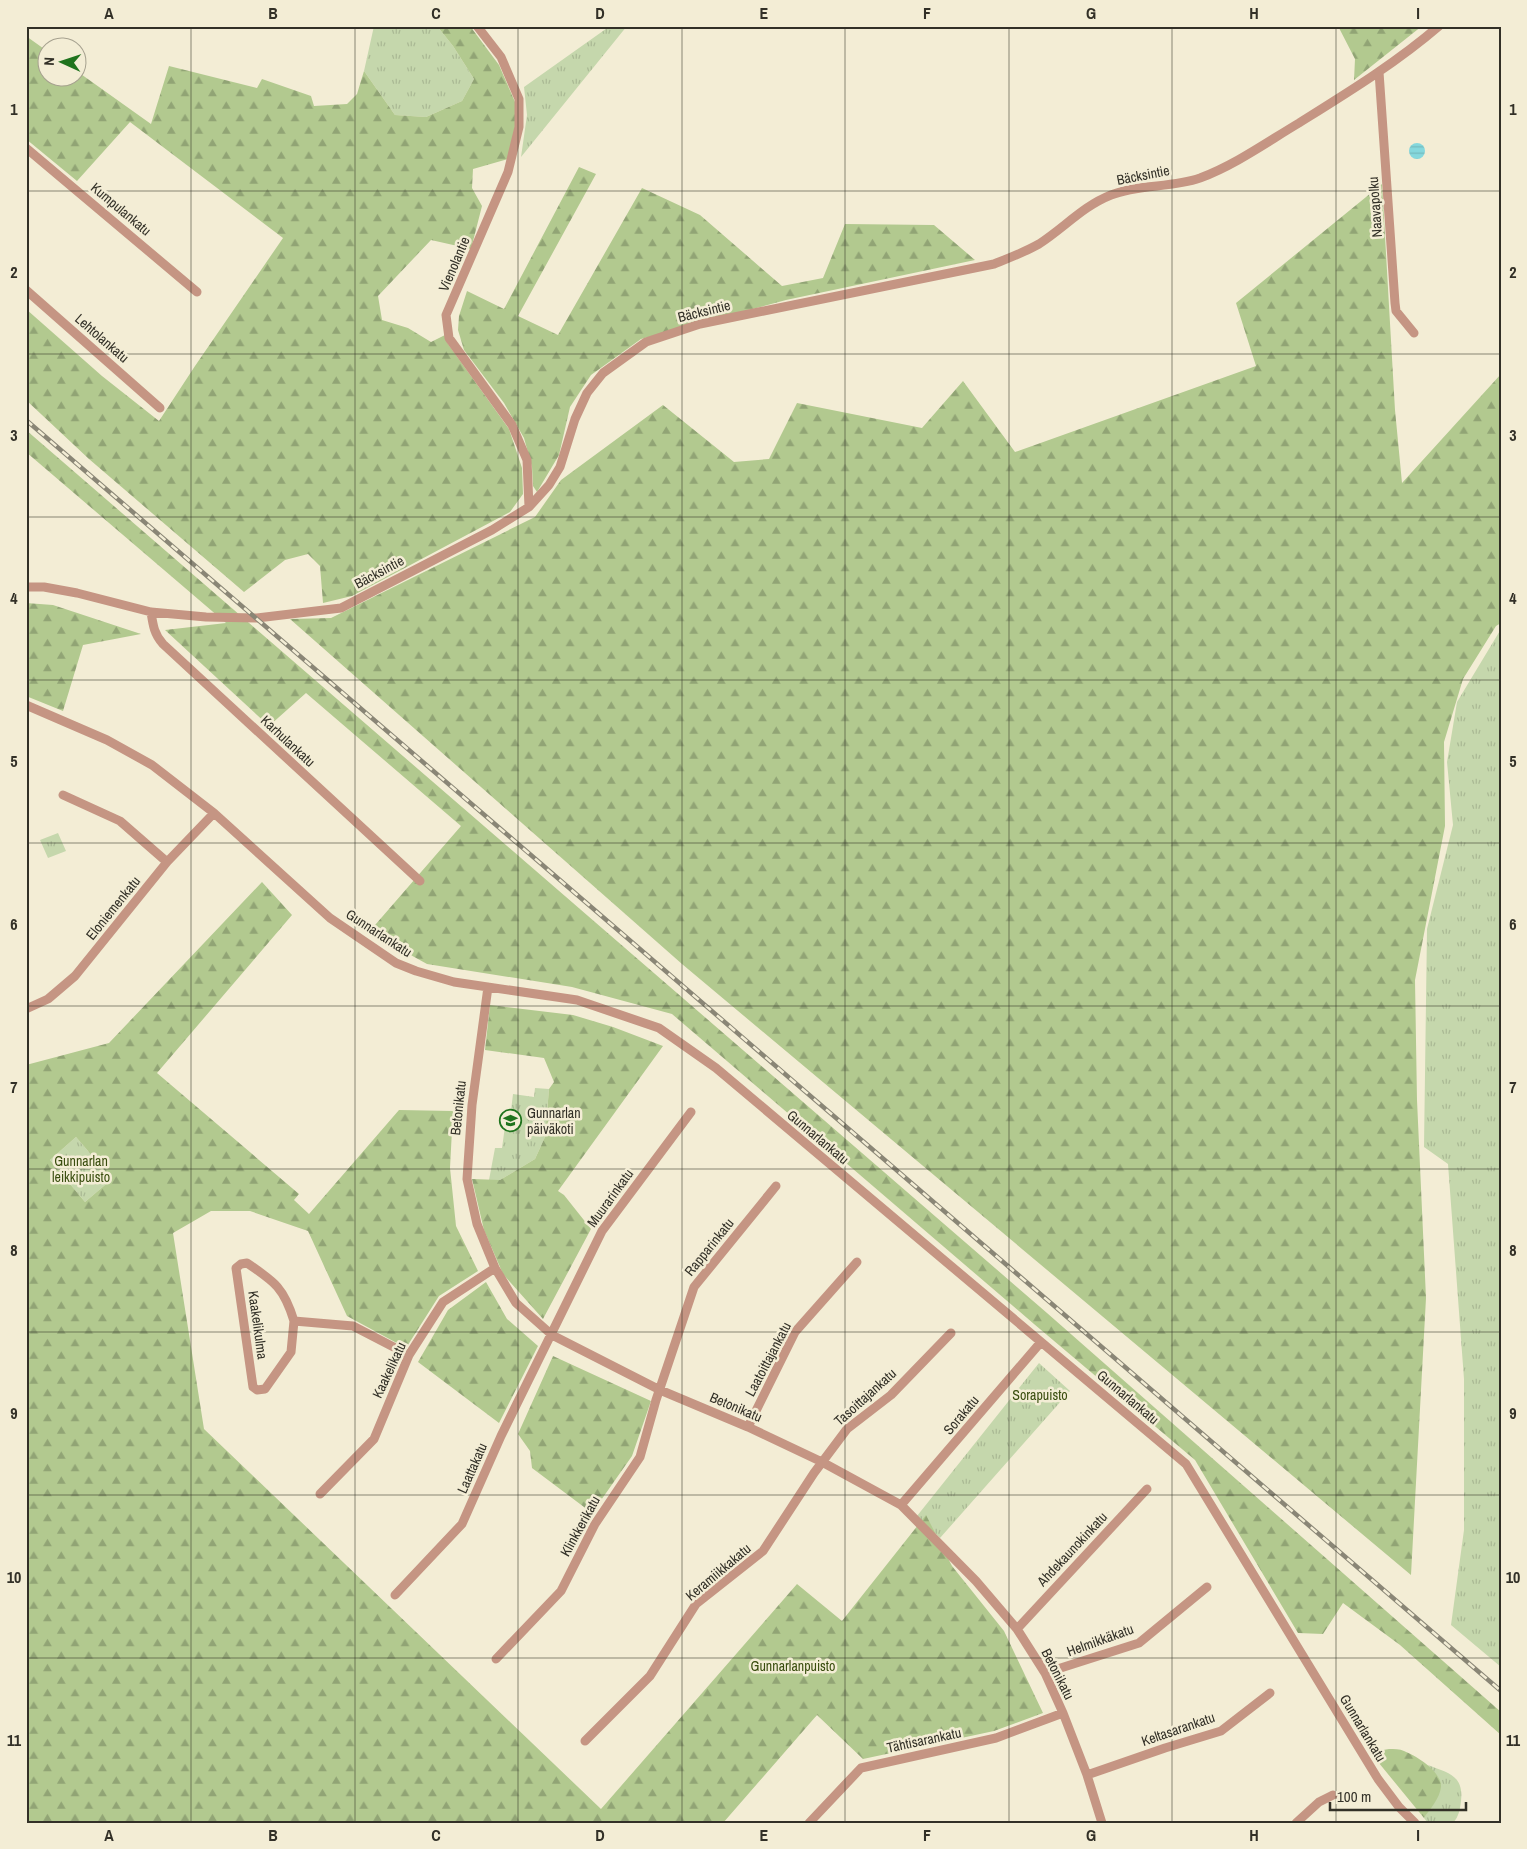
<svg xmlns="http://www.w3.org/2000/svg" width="1527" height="1849" font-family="'Archivo Narrow',sans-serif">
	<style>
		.grass { fill: url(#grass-tufts) }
		.forest { fill: url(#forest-firs); fill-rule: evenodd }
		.water { fill: url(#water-rules) }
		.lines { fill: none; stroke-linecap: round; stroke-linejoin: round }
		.minor { stroke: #c59583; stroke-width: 9 }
		.rail-casing { stroke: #8a8676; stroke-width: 4.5 }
		.rail { stroke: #f3edd5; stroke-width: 2.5; stroke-dasharray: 8; stroke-linecap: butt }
		.grid { fill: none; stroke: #323027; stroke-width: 1; stroke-opacity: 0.55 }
		.labels { text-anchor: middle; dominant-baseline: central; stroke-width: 5; stroke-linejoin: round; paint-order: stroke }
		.street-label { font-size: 14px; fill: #323027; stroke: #f3edd5 }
		.poi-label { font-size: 14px; fill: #323027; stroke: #f3edd5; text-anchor: start }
		.park-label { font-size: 14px; fill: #394d0e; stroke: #f3edd5 }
		.neatline { fill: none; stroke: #323027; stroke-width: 2 }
		.grid-label { font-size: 16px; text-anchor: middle; font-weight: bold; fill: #323027 }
	</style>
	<defs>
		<pattern id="grass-tufts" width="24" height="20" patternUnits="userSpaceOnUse" patternTransform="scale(1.25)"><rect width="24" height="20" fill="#c5d7ac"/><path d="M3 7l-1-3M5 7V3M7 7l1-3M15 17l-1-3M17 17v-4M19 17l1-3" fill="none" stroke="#aab994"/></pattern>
		<pattern id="forest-firs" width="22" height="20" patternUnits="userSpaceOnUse" patternTransform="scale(1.25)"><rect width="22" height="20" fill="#b2c98f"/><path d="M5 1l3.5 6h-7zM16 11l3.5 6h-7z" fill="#91a475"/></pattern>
		<pattern id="water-rules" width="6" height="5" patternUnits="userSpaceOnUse" patternTransform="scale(1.25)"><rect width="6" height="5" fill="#85d8dd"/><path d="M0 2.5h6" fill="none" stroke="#73babe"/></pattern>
	</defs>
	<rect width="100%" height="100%" fill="#f3edd5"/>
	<path class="grass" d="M374,26H437L453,46L474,79L462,101L426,117L395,115L364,71Z
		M610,26H627L521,157L527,115L524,87Z
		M1501,629V1667L1451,1625L1464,1530V1379L1448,1164L1424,1147L1427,929L1453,825L1447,762L1457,702Z
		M58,833L66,851L48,858L40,840Z
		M535,1088L549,1089L545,1137L535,1159L500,1180H489L495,1148H502L506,1119H510L513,1094L534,1097Z
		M76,1137L112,1179L85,1202L50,1160Z
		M1039,1363L1070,1391L940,1538L917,1516Z
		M1428,1765C1448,1773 1464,1775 1461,1801C1460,1810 1459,1816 1453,1823H1428L1424,1818C1439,1795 1447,1789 1428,1765Z"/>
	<path class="forest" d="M437,26H470L499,65L515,102V129L508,159L473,169L472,188L482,206L471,249L431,240L378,296L382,320L408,328L431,342L445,335L448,344L509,429L522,468L523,494L510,512L352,596L323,603L320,566L308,554L285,560L244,592L89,459L26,400V309L102,376L159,421L195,366L283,238L130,122L77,181L26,139V36L47,51L48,78H78V72L151,124L169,66L257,88L262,79L311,96L314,106L347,104L357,94L364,71L395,115L426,117L462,101L474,79L453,46Z
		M1338,26H1422L1354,80L1355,59Z
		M579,167L596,174L518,316L558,335L642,188L700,215L782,286L823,278L845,224L934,225L975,260L786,300L641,339L591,375L570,407L559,455L537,492L533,486L532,467L524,438L504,403L464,350L458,330L459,316L467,291L504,309Z
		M1382,184L1395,410L1402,483L1501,374V623L1496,626L1463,679L1444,742L1445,826L1415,980L1417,1100L1426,1298L1411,1575L682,964L290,619L331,618L535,517L561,480L663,405L734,462L769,459L797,403L922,428L963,381L1015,452L1256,366L1236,303Z
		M26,430L1047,1313L1501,1712V1735L1400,1645L1343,1603L1323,1634L1298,1633L1195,1460L1034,1324L672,1014L572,987L427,964L369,932L461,826L306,693L269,726L165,630L226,623L26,452Z
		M26,603L53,605L141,634L83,645L63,711L26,696Z
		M262,882L292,915L157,1073L299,1194L294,1200L309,1214L399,1110L453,1111L450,1168L456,1226L478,1271L439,1296L406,1348L347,1316L308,1231L250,1211H211L173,1233L204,1429L601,1809L797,1584L842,1621L926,1515L952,1566L1004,1631L1043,1713L994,1731L863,1759L817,1715L723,1823H26V1065L109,1043ZM76,1137L112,1179L85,1202L50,1160Z
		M490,1005L573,1015L613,1027L663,1046L558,1191L564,1195L591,1229L543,1319L503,1274L484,1230L472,1179L500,1180L535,1159L545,1137L549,1089L554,1082L544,1058L485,1050Z
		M486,1282L507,1319L538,1346L499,1423L418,1362L448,1310Z
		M553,1356L651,1401L632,1456L592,1513L532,1468L530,1451L518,1434Z
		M1389,1749C1394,1749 1400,1749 1404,1751C1417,1756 1442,1772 1441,1787C1440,1798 1430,1809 1424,1818L1374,1757L1377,1751Z"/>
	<path class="water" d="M1409 151a8 8 0 1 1 16 0a8 8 0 1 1-16 0Z"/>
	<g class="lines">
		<path class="minor" d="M477,26L501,57L519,99V127L508,172L446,315L449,338L512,425L527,460L529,507
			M1379,72L1395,303L1396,311L1414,333
			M26,148L197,292
			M26,290L160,408
			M26,587H44L77,593L151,612L206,617L257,618L341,608L492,530L529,507L549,485L560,467L575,419L587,393L603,373L646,342L700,324L994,264C1009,258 1025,252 1039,244C1064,228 1083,206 1111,195C1139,184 1171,188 1200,178C1235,165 1267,142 1299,123C1347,93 1396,63 1439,26
			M151,612C153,625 154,634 163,644L420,881
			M26,705L107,740L152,765L214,813L330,918L396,963L416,971L454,982L577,1000L659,1028L716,1068L1186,1464L1378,1779L1399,1807L1415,1823
			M63,795L120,821L167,862
			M488,987L472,1105L467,1179L477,1224L495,1268L516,1303L552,1335L660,1390L748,1427L822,1462L901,1505L976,1581L1017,1629L1045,1673L1063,1713L1087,1775L1102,1823
			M26,1009L48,999L75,976L167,862L214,813
			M294,1321C284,1288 275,1282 247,1263L241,1264L236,1268L253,1387L257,1390L265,1389L291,1352L294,1321L353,1326L409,1355
			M748,1427L795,1332L857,1262
			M320,1494L374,1439L409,1355L443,1302L495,1268
			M901,1505L1041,1342
			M395,1595L462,1524L501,1436L602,1231L691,1112
			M1017,1629L1147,1489
			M496,1659L561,1591L595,1524L640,1457L656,1400L694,1287L776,1186
			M1045,1673L1139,1643L1207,1587
			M585,1741L650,1676L696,1604L763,1551L814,1473L847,1429L891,1395L951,1333
			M1087,1775L1165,1748L1221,1731L1270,1693
			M809,1823L861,1768L996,1738L1063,1713
			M1296,1823L1319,1802L1333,1795"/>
		<defs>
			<path id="rail" d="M26,420L1501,1691"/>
		</defs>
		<use href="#rail" class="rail-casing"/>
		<use href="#rail" class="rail"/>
	</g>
	<path class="grid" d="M191,26V1823M355,26V1823M518,26V1823M682,26V1823M845,26V1823M1009,26V1823M1172,26V1823M1336,26V1823M26,191H1501M26,354H1501M26,517H1501M26,680H1501M26,843H1501M26,1006H1501M26,1169H1501M26,1332H1501M26,1495H1501M26,1658H1501"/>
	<defs>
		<symbol id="school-ring" viewBox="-11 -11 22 22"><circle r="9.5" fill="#f3edd5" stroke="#1f731d" stroke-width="1.5"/><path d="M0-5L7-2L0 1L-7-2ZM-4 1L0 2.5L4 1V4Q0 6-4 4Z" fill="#1f731d"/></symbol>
	</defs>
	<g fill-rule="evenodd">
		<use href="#school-ring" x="498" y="1108" width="25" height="25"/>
	</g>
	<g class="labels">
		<g class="street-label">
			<text transform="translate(1143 175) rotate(-11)">Bäcksintie</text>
			<text transform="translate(1375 207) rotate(-94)">Naavapolku</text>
			<text transform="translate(121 209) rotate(40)">Kumpulankatu</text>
			<text transform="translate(454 264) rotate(-67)">Vienolantie</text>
			<text transform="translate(704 311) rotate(-14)">Bäcksintie</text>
			<text transform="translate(102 338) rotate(41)">Lehtolankatu</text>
			<text transform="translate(379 572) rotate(-28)">Bäcksintie</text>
			<text transform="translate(288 741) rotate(43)">Karhulankatu</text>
			<text transform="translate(113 908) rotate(-51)">Eloniemenkatu</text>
			<text transform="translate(379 933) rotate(33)">Gunnarlankatu</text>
			<text transform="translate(458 1108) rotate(-84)">Betonikatu</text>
			<text transform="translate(818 1137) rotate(40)">Gunnarlankatu</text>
			<text transform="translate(610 1198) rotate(-54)">Muurarinkatu</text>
			<text transform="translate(709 1247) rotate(-51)">Rapparinkatu</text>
			<text transform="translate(258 1325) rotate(82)">Kaakelikulma</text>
			<text transform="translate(768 1359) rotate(-62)">Laatoittajankatu</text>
			<text transform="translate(389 1370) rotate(-65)">Kaakelikatu</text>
			<text transform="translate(865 1397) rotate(-42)">Tasoittajankatu</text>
			<text transform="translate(1128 1397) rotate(40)">Gunnarlankatu</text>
			<text transform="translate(736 1407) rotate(23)">Betonikatu</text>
			<text transform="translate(961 1415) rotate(-50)">Sorakatu</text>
			<text transform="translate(472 1468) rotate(-66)">Laattakatu</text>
			<text transform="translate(580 1526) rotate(-61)">Klinkkerikatu</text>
			<text transform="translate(1072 1549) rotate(-47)">Ahdekaunokinkatu</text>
			<text transform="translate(718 1572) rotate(-40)">Keramiikkakatu</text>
			<text transform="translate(1100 1640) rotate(-20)">Helmikkäkatu</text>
			<text transform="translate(1058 1674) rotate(63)">Betonikatu</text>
			<text transform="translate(1363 1728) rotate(59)">Gunnarlankatu</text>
			<text transform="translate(1178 1729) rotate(-19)">Keltasarankatu</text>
			<text transform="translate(924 1740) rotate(-12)">Tähtisarankatu</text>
		</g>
		<g class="poi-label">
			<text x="527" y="1113">Gunnarlan<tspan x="527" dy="16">päiväkoti</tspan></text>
		</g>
		<g class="park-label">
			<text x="81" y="1161">Gunnarlan<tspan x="81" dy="16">leikkipuisto</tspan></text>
			<text x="1040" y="1395">Sorapuisto</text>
			<text x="793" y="1666">Gunnarlanpuisto</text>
		</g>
	</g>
	<rect width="1527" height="1849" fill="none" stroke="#f3edd5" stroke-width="55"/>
	<g transform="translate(62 62) rotate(273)"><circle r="24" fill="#f3edd5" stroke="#a6a18f"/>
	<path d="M0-4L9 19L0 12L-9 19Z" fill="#1f731d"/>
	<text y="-8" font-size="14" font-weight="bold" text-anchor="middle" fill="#323027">N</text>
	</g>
	<path d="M1330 1802v8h136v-8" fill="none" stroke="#323027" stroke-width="2.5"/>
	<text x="1337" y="1802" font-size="15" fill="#323027" stroke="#f3edd5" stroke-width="4" paint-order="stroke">100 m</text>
	<rect x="28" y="28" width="1472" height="1794" class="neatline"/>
	<g class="grid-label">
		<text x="109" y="19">A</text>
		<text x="273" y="19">B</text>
		<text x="436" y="19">C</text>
		<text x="600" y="19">D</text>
		<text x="764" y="19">E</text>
		<text x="927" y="19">F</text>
		<text x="1091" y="19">G</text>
		<text x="1254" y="19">H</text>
		<text x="1418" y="19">I</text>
		<text x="14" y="115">1</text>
		<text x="1513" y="115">1</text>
		<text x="14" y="278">2</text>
		<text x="1513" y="278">2</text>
		<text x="14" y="441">3</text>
		<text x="1513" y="441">3</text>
		<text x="14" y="604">4</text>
		<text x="1513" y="604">4</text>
		<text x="14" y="767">5</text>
		<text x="1513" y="767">5</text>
		<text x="14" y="930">6</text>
		<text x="1513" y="930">6</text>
		<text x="14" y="1093">7</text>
		<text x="1513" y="1093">7</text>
		<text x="14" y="1256">8</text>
		<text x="1513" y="1256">8</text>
		<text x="14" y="1419">9</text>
		<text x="1513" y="1419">9</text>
		<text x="14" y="1583">10</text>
		<text x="1513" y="1583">10</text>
		<text x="14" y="1746">11</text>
		<text x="1513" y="1746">11</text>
		<text x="109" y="1841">A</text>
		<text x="273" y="1841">B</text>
		<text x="436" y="1841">C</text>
		<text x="600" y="1841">D</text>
		<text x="764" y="1841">E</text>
		<text x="927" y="1841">F</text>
		<text x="1091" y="1841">G</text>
		<text x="1254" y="1841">H</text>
		<text x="1418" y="1841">I</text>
	</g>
</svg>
